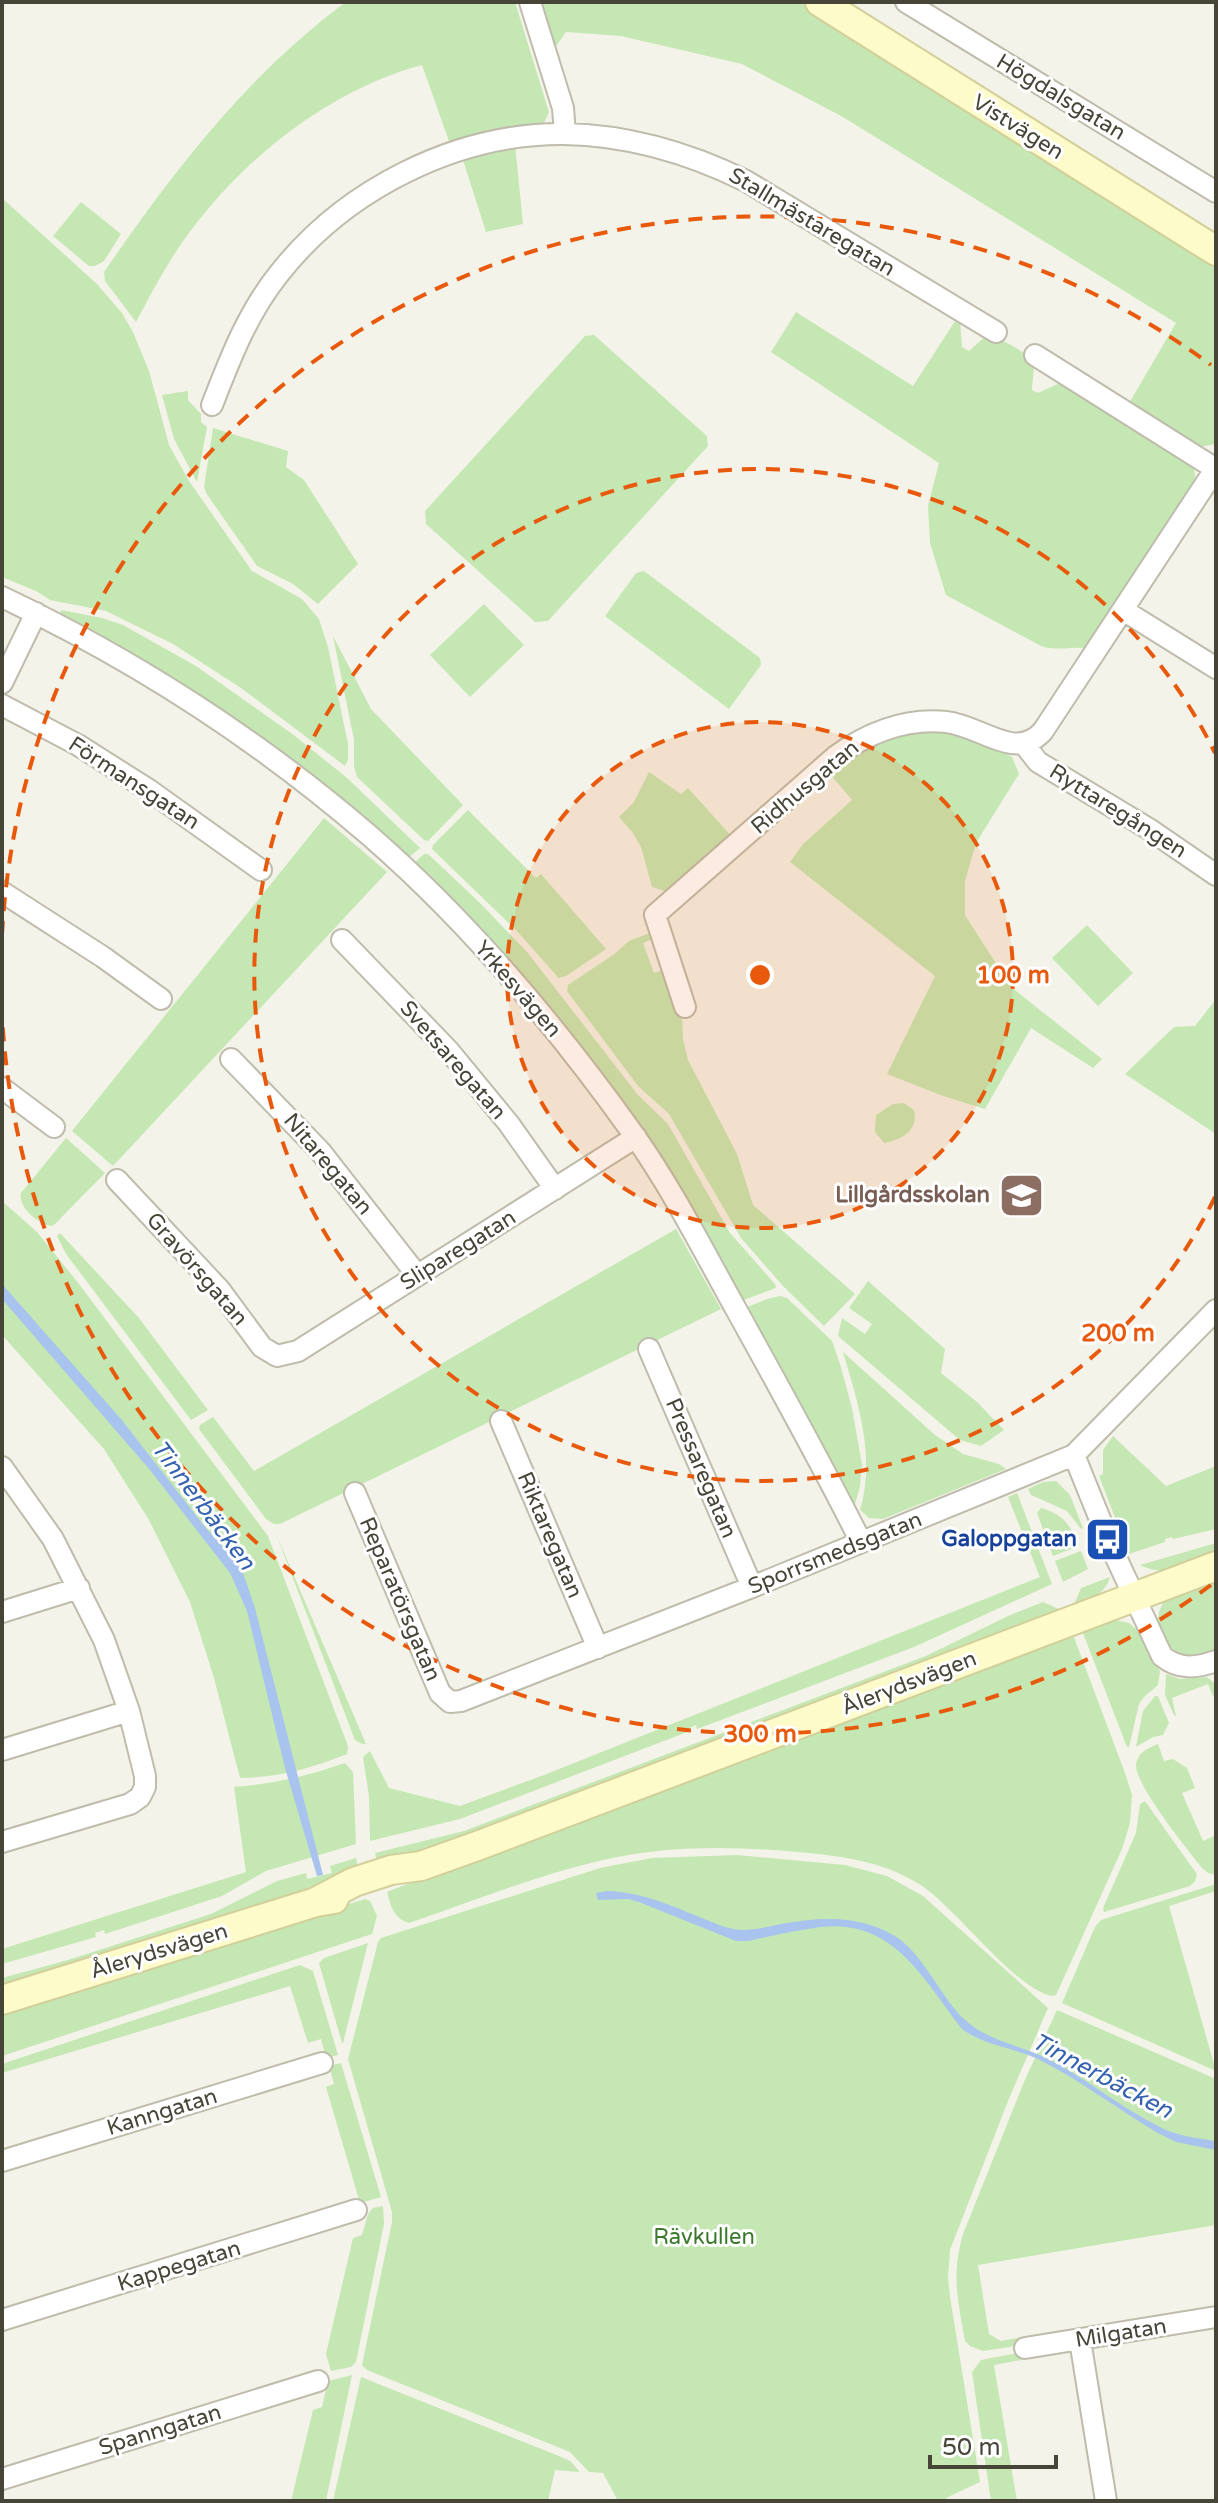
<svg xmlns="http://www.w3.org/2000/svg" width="1218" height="2503" font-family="'Varela Round',sans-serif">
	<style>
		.green { fill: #c5e7b3 }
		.water { fill: #a8c3ee }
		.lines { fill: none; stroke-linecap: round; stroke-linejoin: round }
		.street-casing { stroke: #bfbcac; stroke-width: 24 }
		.secondary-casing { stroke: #d2cf9a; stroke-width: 32 }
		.street { stroke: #fff; stroke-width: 20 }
		.secondary { stroke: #fdfbca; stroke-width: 28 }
		.ring { fill: none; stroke: #e8590c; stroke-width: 4; stroke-dasharray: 14 10 }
		.labels { text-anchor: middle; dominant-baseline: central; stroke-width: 6; stroke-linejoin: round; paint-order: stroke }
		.street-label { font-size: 22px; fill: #474438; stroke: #fff }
		.education-label { font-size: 22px; font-weight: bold; fill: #785e54; stroke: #fff; text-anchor: end }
		.transit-label { font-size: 22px; font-weight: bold; fill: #164399; stroke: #fff; text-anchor: end }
		.park-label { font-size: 22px; fill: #3a782c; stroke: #fff }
		.water-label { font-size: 24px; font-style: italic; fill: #3462b0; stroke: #fff }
		.centre { fill: #e8590c; stroke: #fff; stroke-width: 4 }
		.ring-label { font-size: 24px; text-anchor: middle; font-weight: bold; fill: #e8590c; stroke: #fff; stroke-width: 6; stroke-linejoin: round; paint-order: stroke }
	</style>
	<rect width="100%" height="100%" fill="#f4f3e9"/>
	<path class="green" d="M346,2H515L549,112L545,121L539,126L450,144L422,65C330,90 245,157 189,233C168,261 152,292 136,322L105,281L104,272C173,172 247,75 346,2Z
		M540,2H800L931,88L1216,264V444L1199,447L1128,405L1176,323L843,117L742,64L621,36L566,32L554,49Z
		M515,144L523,224L486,232L462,157Z
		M2,198L97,284L122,313L133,332L149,371L169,445L189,481L252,571L302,599L319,619L328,647L348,744V760L345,766L241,688L173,644L106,611L50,600L36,591L2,577Z
		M81,202L121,234L104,261L95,266H89L53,236Z
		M796,312L913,386L957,318L960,321L962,347L969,351L987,335C996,336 1031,354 1033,363C1035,370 1032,383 1032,390L1038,393L1058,384L1063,385L1163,445L1194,467L1196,484L1089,648C1073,647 1055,651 1041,646L946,595L930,543L928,506L939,463L771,352Z
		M594,335L707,436L708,446L548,621L535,622L426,524L425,511L585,336Z
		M188,391V400L201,414V422L207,427L197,482L174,439L162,395Z
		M213,428L288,451L286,467L304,480L358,564L318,604L293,584L257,566L206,493L204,487Z
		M644,571L760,658L761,665L729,709L605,616L636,573Z
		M484,604L524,645L470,697L430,655Z
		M61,610L102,618L123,625L196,666L291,733L346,777L420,848L407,859L60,617Z
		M333,636L371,709L463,805L428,841L424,840L357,777L354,766V740Z
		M925,730L972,736L1012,757L1019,774L976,843L965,881V915L1011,987L1102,1059L1093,1068L1031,1028L985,1109L943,1096L887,1074L935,976L790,862L803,844L852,800L830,774L871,743Z
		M649,772L681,794L688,788L734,839L672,890L665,891L652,887L641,847L633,833L619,817L634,802Z
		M468,810L536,878L541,874L606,949L566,976L558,978L556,975L517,931L432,849L433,845Z
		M324,818L387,872L113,1166L72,1131Z
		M424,854H428L478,901L527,952L638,1095L668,1124L730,1233L775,1284L776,1288L741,1301L694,1216L413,864Z
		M1087,925L1133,973L1098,1006L1052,958Z
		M652,932L655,938L643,943L654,973L666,969L682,1016L683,1039L688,1060L737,1154L753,1205L855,1294L824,1326L783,1286L741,1238L669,1114L638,1086L567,991L568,985L613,955L629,941Z
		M1216,999V1134L1125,1074L1174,1027L1195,1026Z
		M904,1103L914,1110C919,1130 902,1140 884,1143L875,1132L876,1115L893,1104Z
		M66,1138L105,1173L53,1226C39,1225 18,1208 21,1193Z
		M2,1201L37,1232L79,1284L268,1536L348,1746L347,1754C309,1769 281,1777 240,1778L214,1678L190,1602L149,1520L104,1449L2,1335Z
		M676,1229L721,1309L280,1524H274L266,1519L199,1429L200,1425L213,1417L254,1471Z
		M60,1233L139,1318L208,1410L191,1420L66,1254L57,1236Z
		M868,1281L945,1349L941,1373L977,1402L1004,1430L981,1446L960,1440L838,1336L842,1318L865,1334L872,1324L849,1308Z
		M780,1296L787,1298L832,1341L840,1364L852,1408L862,1465L860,1486L854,1508L745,1308L767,1299Z
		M843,1352L935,1435L963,1454L999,1464L1006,1469L883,1519L869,1518L860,1510C876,1457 858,1403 843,1352Z
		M1113,1436L1166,1486L1216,1466V1529L1173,1539L1172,1537L1165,1539V1542L1129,1554L1099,1476L1103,1474V1450Z
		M1056,1481L1070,1495L1083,1528L1081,1529L1067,1511L1031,1495L1028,1489L1043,1482Z
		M1017,1493L1052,1584L914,1647L697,1729L696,1725L689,1728L690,1731L460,1819L370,1841L369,1796L363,1757L370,1751L389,1788L460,1806L544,1775L1040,1577L1008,1497Z
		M1041,1508C1063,1514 1071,1525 1079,1546L1053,1556L1037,1513Z
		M276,1534L366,1744H362L355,1740Z
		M1216,1543V1553C1190,1563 1167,1579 1140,1565Z
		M1081,1551L1088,1569L1063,1582L1055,1561Z
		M1216,1576V1653C1169,1673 1137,1615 1175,1592C1187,1585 1203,1581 1216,1576Z
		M1110,1577C1105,1595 1089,1600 1073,1607L1081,1588Z
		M1043,1602L1063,1611L603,1787L378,1867L375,1853L464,1831L926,1656L1008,1616Z
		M1111,1619L1129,1623L1136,1629L1160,1671L1158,1685L1144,1697L1139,1704L1129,1747H1127L1081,1628Z
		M1072,1632L1125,1773L1132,1795L1130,1823L1122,1849L1056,1995L1053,1996C1016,1991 955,1906 919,1884C882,1861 841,1856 798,1852C731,1846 664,1845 599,1861C534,1876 471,1902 409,1923C393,1918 391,1906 387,1892L397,1888Z
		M1166,1674L1180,1679L1207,1677L1214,1683L1216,1695L1213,1696L1208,1684L1172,1698L1176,1716L1174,1715L1165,1695Z
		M1155,1696H1158L1169,1723L1163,1735L1153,1737L1136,1747L1143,1711Z
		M1158,1744L1164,1761L1173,1759L1187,1768L1195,1788L1182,1793L1203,1841L1214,1836L1216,1875L1208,1873L1202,1868C1188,1850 1134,1784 1136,1764C1138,1752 1148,1748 1158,1744Z
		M345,1763L353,1772L356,1844L266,1871L222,1896L105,1934L104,1930L95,1933L96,1937L2,1964V1949L246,1872L234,1787C273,1784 308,1776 345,1763Z
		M1145,1801L1194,1870L1197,1874L1195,1881L1190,1886L1104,1912L1103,1908L1136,1833L1140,1804Z
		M737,1855L845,1865L887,1876L923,1896L1048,2008L1008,2101L950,2250L948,2278L950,2297L980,2482L948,2497L944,2501H692L690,2499L618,2501L603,2473L589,2472L570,2452L367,2370L362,2365L392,2222V2212L348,2059L378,1942L381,1938L600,1868L652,1858Z
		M356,1858L359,1872L2,1987V1978L68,1960L211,1914L277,1881L306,1873L307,1879L332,1873L330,1866Z
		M1216,1884V1891L1169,1906L1216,2071L1062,2003L1095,1927L1101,1920Z
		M365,1899L370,1901L377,1916L372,1934L2,2056V2013L139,1968Z
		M368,1943L343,2043H342L319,1963L324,1958Z
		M300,1965L313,1971L338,2055L326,2058L321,2039L308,2043L290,1986L2,2073V2064Z
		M1057,2010L1216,2079V2225L978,2265L989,2334L1001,2341L1022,2337L1023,2345L983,2351L970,2346L965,2341C958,2300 951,2276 963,2234L1024,2082Z
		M341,2063L381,2197L360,2203L326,2087L334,2084L329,2066Z
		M383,2206L384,2224L356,2362L351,2367L331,2371L326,2354L353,2238L362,2235L368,2214L373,2208Z
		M1024,2352L1026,2359L994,2365L1017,2501H991L972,2372L981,2360Z
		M352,2375L326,2501H291L313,2410L322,2407L328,2381Z
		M361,2377L554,2454L570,2461L580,2472L555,2470L548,2501H333Z"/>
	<path class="water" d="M2,1284L121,1419L205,1527L241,1567L255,1608L323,1875L317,1876L285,1768L247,1611L230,1573L150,1470L2,1299Z
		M607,1891C640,1892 668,1904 699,1917C710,1921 722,1927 733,1929C749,1932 766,1927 781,1924C820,1917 858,1915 893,1935C922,1951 939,1995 963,2018C985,2040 1016,2044 1044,2057C1084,2076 1118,2106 1158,2126C1176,2136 1196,2138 1216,2141V2150L1176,2142L1156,2132C1118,2109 1078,2079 1038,2059C1012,2047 985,2046 962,2029C923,1979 894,1919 821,1927C797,1930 772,1936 748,1941H736L639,1902L628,1899L598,1900L596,1893Z"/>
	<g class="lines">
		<defs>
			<path id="street" d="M530,2L563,108L565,134
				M906,2L1216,192
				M1035,355L1216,469
				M212,405C230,359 247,314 278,275C344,190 456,133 564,134C629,135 689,153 746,181L996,332
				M2,597C133,659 260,741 370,836C470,923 557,1027 634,1135C673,1190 704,1252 737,1311C779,1387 822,1464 861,1542
				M1123,610L1216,668
				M2,683L36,613
				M2,705L78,745L149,790L261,870
				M1024,744L1038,762L1149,829L1216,875
				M2,892L103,957L161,999
				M342,940L449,1051L509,1124L555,1189
				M685,1007L655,915L836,756C868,733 906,718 946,722C982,726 1016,762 1043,731L1216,468
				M231,1059L320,1151L417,1275
				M2,1088L54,1127
				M117,1180L219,1289L262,1347L277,1356L298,1351L636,1137
				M649,1349L752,1587
				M501,1421L598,1648
				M1074,1455L1112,1549L1162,1656C1179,1670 1196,1668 1216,1661
				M2,1467L53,1539L104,1640L129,1711L145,1776V1787L140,1797L130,1804L2,1842
				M355,1493L440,1693L450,1702L461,1701L752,1587L1074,1455L1216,1310
				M2,1612L79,1588
				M2,1750L129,1711
				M2,2161L322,2063
				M2,2320L356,2210
				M1080,2340L1106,2501
				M1025,2348L1216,2317
				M2,2479L318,2381"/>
			<path id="secondary" d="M820,2L1216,251
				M316,1902L354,1882L391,1870L421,1866L477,1846L1216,1566
				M2,2000L316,1902L334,1899"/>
		</defs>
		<use href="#street" class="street-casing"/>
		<use href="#secondary" class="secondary-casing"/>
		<use href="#street" class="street"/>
		<use href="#secondary" class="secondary"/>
	</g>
	<circle cx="760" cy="975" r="253" fill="#e8590c" fill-opacity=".12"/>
	<g class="ring">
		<circle cx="760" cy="975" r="253"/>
		<path d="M1215 1197A506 506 0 1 1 1215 753"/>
		<path d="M1211 1585A759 759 0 0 1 2 1015M2 935A759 759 0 0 1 1211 365"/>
	</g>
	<defs>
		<symbol id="school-square" viewBox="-11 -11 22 22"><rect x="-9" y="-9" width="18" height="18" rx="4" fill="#8d6e63" stroke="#fff"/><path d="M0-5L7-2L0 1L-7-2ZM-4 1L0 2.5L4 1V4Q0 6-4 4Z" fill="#fff"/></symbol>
		<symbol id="bus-square" viewBox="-11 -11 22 22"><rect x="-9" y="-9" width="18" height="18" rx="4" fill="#1a4fb4" stroke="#fff"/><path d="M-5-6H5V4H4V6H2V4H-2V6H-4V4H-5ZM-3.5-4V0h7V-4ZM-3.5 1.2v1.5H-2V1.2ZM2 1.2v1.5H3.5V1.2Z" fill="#fff"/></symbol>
	</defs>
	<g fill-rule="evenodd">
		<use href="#school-square" x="996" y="1170" width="51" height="51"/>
		<use href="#bus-square" x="1082" y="1514" width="51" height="51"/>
	</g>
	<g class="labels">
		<g class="street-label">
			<text transform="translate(1061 97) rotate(31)">Högdalsgatan</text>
			<text transform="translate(1018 127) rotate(32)">Vistvägen</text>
			<text transform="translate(812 222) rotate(31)">Stallmästaregatan</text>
			<text transform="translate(134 783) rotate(33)">Förmansgatan</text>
			<text transform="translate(805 787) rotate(-40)">Ridhusgatan</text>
			<text transform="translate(1118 811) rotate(32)">Ryttaregången</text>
			<text transform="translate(518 989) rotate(49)">Yrkesvägen</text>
			<text transform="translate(453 1060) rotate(49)">Svetsaregatan</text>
			<text transform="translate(328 1164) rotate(50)">Nitaregatan</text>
			<text transform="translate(458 1250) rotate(-32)">Sliparegatan</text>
			<text transform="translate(197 1269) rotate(49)">Gravörsgatan</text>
			<text transform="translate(701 1468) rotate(67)">Pressaregatan</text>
			<text transform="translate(550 1535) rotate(67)">Riktaregatan</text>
			<text transform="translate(835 1553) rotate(-22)">Sporrsmedsgatan</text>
			<text transform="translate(400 1599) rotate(67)">Reparatörsgatan</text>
			<text transform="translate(909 1683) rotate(-21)">Ålerydsvägen</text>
			<text transform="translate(159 1951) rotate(-17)">Ålerydsvägen</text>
			<text transform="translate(162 2112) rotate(-17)">Kanngatan</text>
			<text transform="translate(179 2266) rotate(-17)">Kappegatan</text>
			<text transform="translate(1121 2333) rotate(-9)">Milgatan</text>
			<text transform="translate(160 2430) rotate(-17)">Spanngatan</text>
		</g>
		<g class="education-label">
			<text x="990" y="1195">Lillgårdsskolan</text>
		</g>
		<g class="transit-label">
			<text x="1077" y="1539">Galoppgatan</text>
		</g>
		<g class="park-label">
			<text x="704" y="2237">Rävkullen</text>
		</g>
		<g class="water-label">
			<text transform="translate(203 1505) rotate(53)">Tinnerbäcken</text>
			<text transform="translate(1102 2076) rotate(28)">Tinnerbäcken</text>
		</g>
	</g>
	<circle cx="760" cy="975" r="12" class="centre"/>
	<g class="ring-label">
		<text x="1013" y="983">100 m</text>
		<text x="1118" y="1341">200 m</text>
		<text x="760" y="1742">300 m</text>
	</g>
	<rect width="1218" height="2503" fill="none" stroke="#474438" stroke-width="8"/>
	<path d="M930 2455v12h126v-12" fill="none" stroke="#474438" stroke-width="4"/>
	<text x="942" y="2455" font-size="24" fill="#474438" stroke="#ffffff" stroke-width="6" paint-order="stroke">50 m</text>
</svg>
